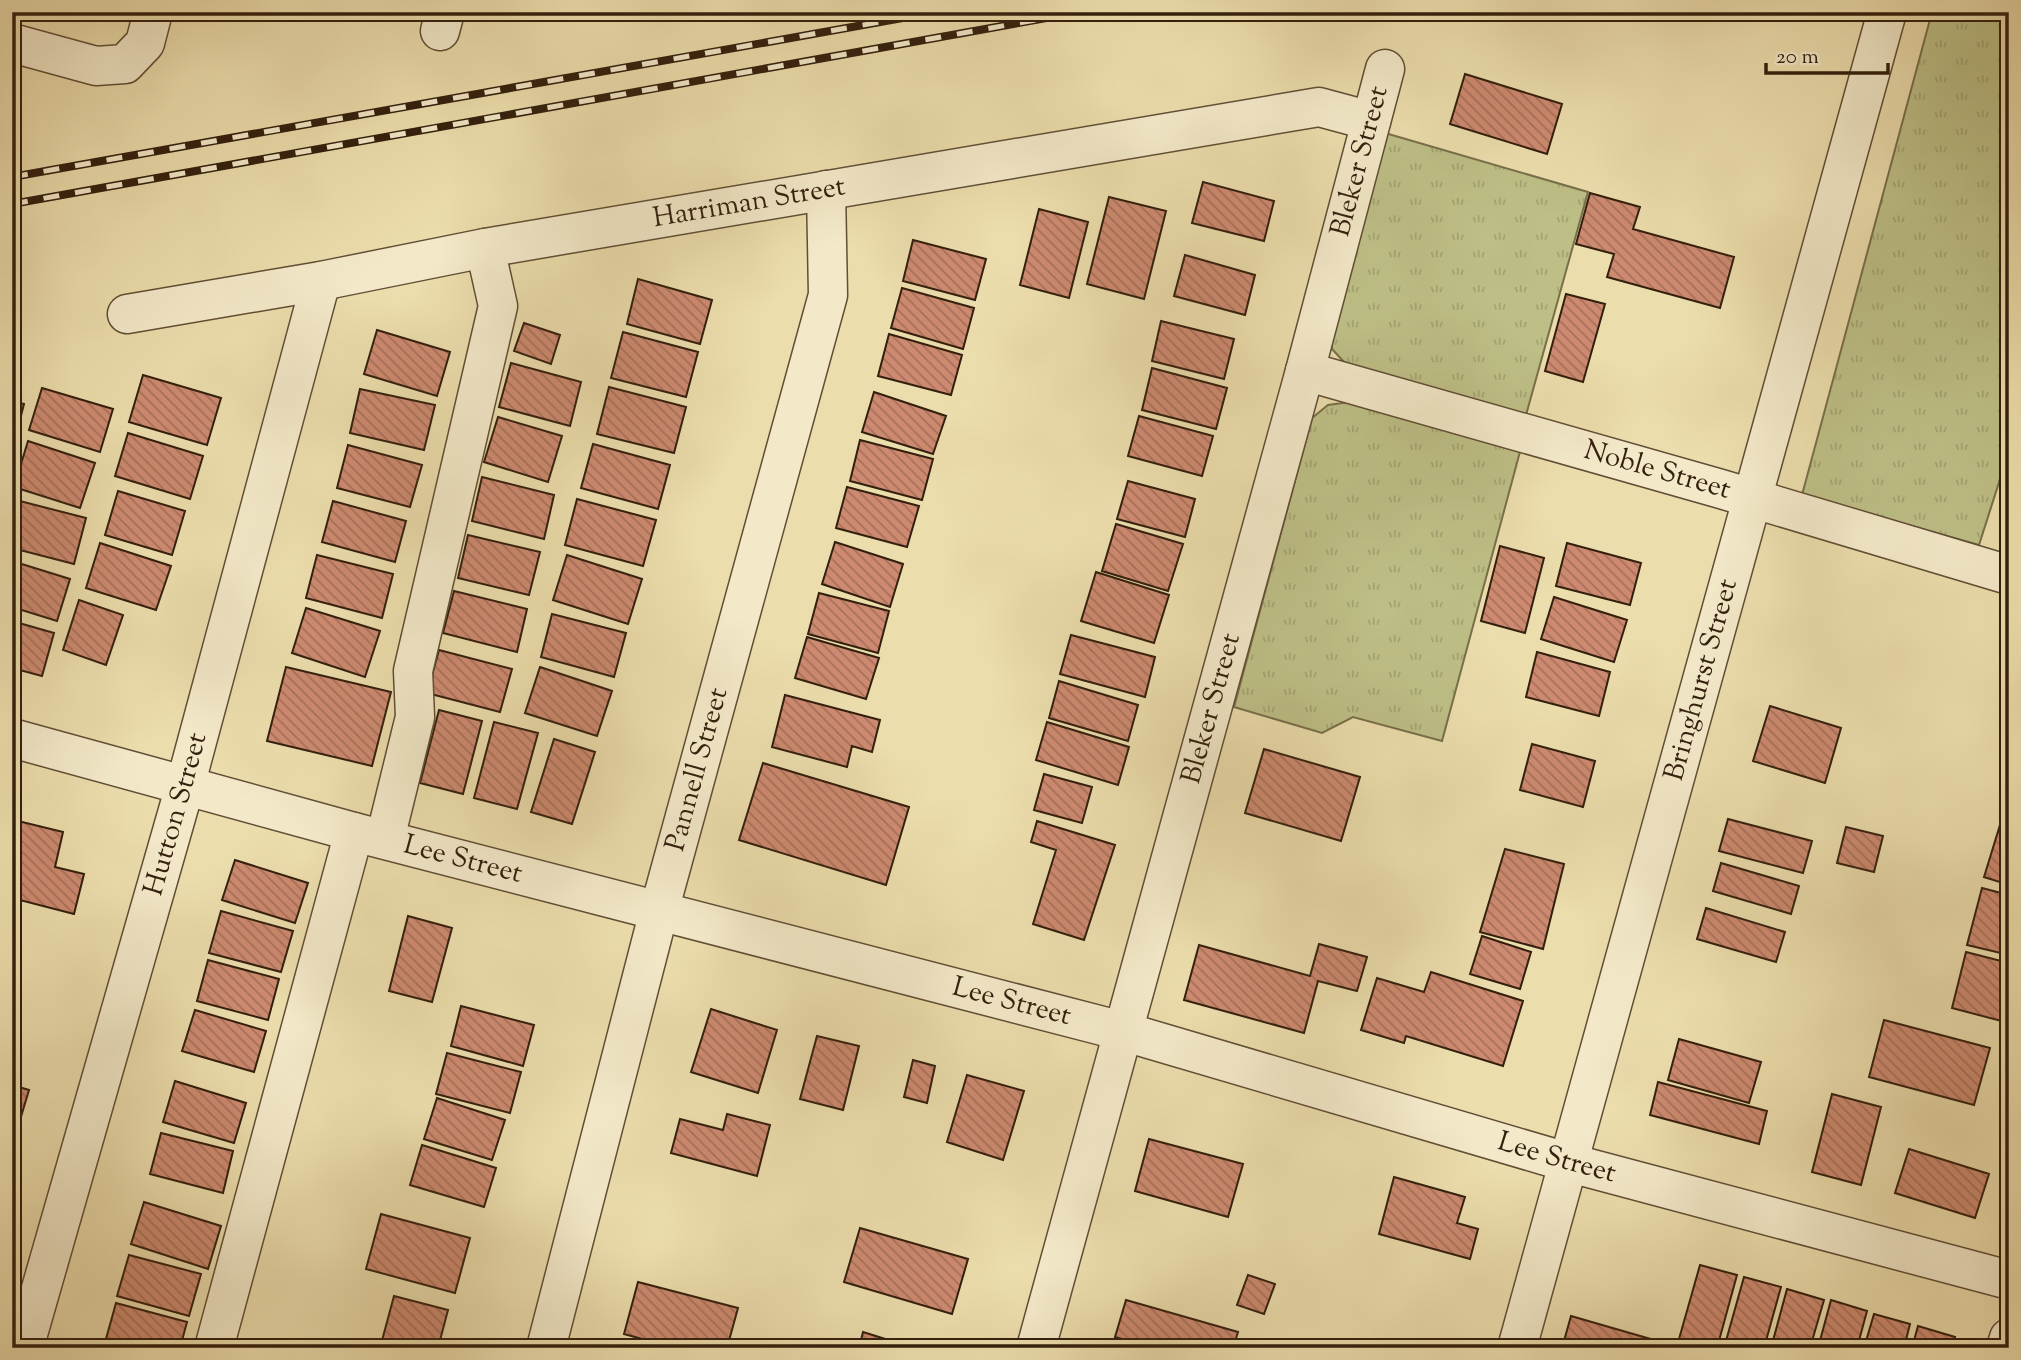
<svg xmlns="http://www.w3.org/2000/svg" width="2021" height="1360" font-family="'Sorts Mill Goudy',serif">
	<style>
		.grass { fill: url(#grass-tufts); stroke: #786f4a; stroke-width: 2 }
		.building { fill: url(#building-back-hatch); stroke: #331f0d; stroke-width: 2 }
		.lines { fill: none; stroke-linecap: round; stroke-linejoin: round }
		.minor-casing { stroke: #614e35; stroke-width: 41 }
		.minor { stroke: #f3e9c9; stroke-width: 38 }
		.rail-casing { stroke: #331f0d; stroke-width: 8 }
		.rail { stroke: #f3e9c9; stroke-width: 5; stroke-dasharray: 16; stroke-linecap: butt }
		.labels { text-anchor: middle; dominant-baseline: central; stroke-width: 7; stroke-linejoin: round; paint-order: stroke }
		.street-label { font-size: 28px; fill: #331f0d; stroke: #f3e9c9 }
	</style>
	<defs>
		<pattern id="grass-tufts" width="24" height="20" patternUnits="userSpaceOnUse" patternTransform="scale(1.75)"><rect width="24" height="20" fill="#bdbf86"/><path d="M3 7l-1-3M5 7V3M7 7l1-3M15 17l-1-3M17 17v-4M19 17l1-3" fill="none" stroke="#a3a472"/></pattern>
		<pattern id="building-back-hatch" width="6" height="6" patternUnits="userSpaceOnUse" patternTransform="scale(1.75)"><rect width="6" height="6" fill="#cd8a70"/><path d="M-1 5l2 2M0 0l6 6M5-1l2 2" fill="none" stroke="#a7705a"/></pattern>
	</defs>
	<rect width="100%" height="100%" fill="#ecddac"/>
	<filter id="stains"><feTurbulence type="fractalNoise" baseFrequency=".00286" numOctaves="4"/><feColorMatrix values="0 0 0 0 .2 0 0 0 0 .09 0 0 0 0 .02 0 0 0 .5 -.17"/></filter>
	<radialGradient id="worn" r=".72"><stop offset=".6" stop-color="#630" stop-opacity="0"/><stop offset="1" stop-color="#630" stop-opacity=".3"/></radialGradient>
	<path class="grass" d="M1932,12H2009V451L1979,545L1802,495Z
		M1385,133L1588,192L1526,415L1345,363L1332,349V331Z
		M1350,402L1521,448L1442,741L1353,717L1322,733L1234,707L1312,418L1328,405Z"/>
	<path class="building" d="M1465,74L1562,104L1547,154L1450,124Z
		M1203,182L1274,201L1264,241L1192,223Z
		M1590,193L1640,207L1633,229L1734,257L1720,308L1607,277L1614,254L1576,244Z
		M1109,197L1166,211L1144,299L1087,284Z
		M1039,209L1088,222L1069,298L1020,285Z
		M913,240L986,259L975,300L903,281Z
		M1185,255L1255,275L1245,315L1174,296Z
		M638,279L712,300L700,344L627,324Z
		M902,288L974,308L963,349L891,328Z
		M1566,294L1605,304L1583,382L1545,371Z
		M1161,321L1234,339L1224,379L1152,361Z
		M524,323L560,335L551,364L514,351Z
		M377,330L450,352L437,396L364,374Z
		M623,332L698,352L686,397L611,378Z
		M889,334L962,355L951,395L878,376Z
		M511,363L581,382L570,426L499,407Z
		M1152,368L1227,388L1216,429L1142,410Z
		M143,375L221,398L207,445L129,422Z
		M609,387L686,407L674,453L597,434Z
		M42,388L113,409L100,452L29,430Z
		M360,389L435,405L424,450L350,433Z
		M874,392L946,416L933,454L862,432Z
		M12,401L24,404L12,451Z
		M1139,416L1213,436L1202,476L1128,456Z
		M498,417L562,436L548,482L484,462Z
		M128,433L203,456L190,499L115,476Z
		M860,440L933,459L922,500L850,481Z
		M28,441L95,463L80,508L14,487Z
		M593,444L670,465L658,509L581,488Z
		M348,445L422,465L410,507L337,488Z
		M482,477L554,495L544,539L472,521Z
		M1128,481L1195,499L1185,537L1117,519Z
		M847,487L919,506L907,547L836,528Z
		M118,491L185,511L172,555L105,535Z
		M12,499L86,518L74,564L12,548Z
		M577,499L656,520L643,566L565,545Z
		M333,501L406,521L395,562L322,542Z
		M1116,524L1183,544L1168,591L1102,571Z
		M468,535L540,552L529,595L458,578Z
		M835,542L903,564L890,607L822,584Z
		M100,543L171,566L156,610L86,588Z
		M1567,543L1641,563L1630,605L1556,586Z
		M1500,546L1544,558L1525,633L1481,621Z
		M317,555L393,574L382,618L306,598Z
		M567,555L642,579L628,624L553,600Z
		M12,561L70,579L57,621L12,607Z
		M1096,572L1169,595L1154,643L1081,621Z
		M454,591L527,609L517,652L443,633Z
		M819,593L889,611L878,653L808,634Z
		M1554,597L1627,620L1614,662L1541,639Z
		M79,600L123,615L106,665L63,650Z
		M306,608L380,631L365,677L292,653Z
		M552,614L626,633L614,677L541,657Z
		M12,621L54,633L42,676L12,668Z
		M1071,635L1155,657L1145,697L1060,674Z
		M807,637L879,658L866,699L795,678Z
		M439,650L512,669L500,712L427,693Z
		M1537,652L1610,672L1599,716L1526,697Z
		M286,667L391,692L372,766L267,741Z
		M540,667L612,691L597,736L525,713Z
		M1059,681L1138,705L1128,741L1049,718Z
		M785,695L880,720L872,752L852,746L847,767L772,747Z
		M1770,706L1841,728L1825,783L1753,761Z
		M439,710L482,721L463,794L420,783Z
		M494,722L538,733L517,809L474,798Z
		M1047,722L1129,747L1118,785L1036,760Z
		M554,739L595,752L572,824L531,812Z
		M1532,744L1595,761L1583,807L1520,790Z
		M1264,749L1360,777L1341,841L1245,813Z
		M763,763L909,807L886,885L739,840Z
		M1044,774L1092,787L1082,823L1034,810Z
		M2009,789V819L2000,816Z
		M1728,819L1812,841L1803,873L1719,851Z
		M18,821L63,832L55,867L84,874L74,914L12,898V845Z
		M1037,821L1115,845L1084,940L1033,924L1056,850L1031,842Z
		M2000,825L2009,827V885L1984,877Z
		M1846,827L1883,836L1874,872L1837,863Z
		M1505,849L1564,864L1543,949L1480,932Z
		M235,860L308,883L295,923L222,900Z
		M1721,863L1799,886L1791,914L1713,891Z
		M1982,888L2009,895V955L1967,945Z
		M1706,908L1785,932L1776,962L1697,939Z
		M221,911L293,931L281,972L209,953Z
		M408,916L452,928L432,1002L389,991Z
		M1482,936L1531,952L1520,989L1470,974Z
		M1319,944L1367,957L1357,991L1318,981L1304,1033L1184,1000L1199,945L1310,976Z
		M1966,952L2009,963V1023L1952,1008Z
		M208,960L279,979L268,1020L197,1001Z
		M1431,972L1523,1001L1503,1066L1406,1036L1404,1043L1361,1030L1377,978L1424,992Z
		M461,1006L534,1025L523,1066L451,1046Z
		M711,1009L777,1030L758,1093L691,1072Z
		M195,1010L266,1031L254,1072L182,1051Z
		M1884,1020L1990,1048L1974,1105L1869,1077Z
		M817,1036L859,1046L843,1110L800,1099Z
		M1679,1039L1761,1062L1749,1103L1668,1080Z
		M447,1053L521,1072L510,1113L436,1094Z
		M913,1060L935,1066L927,1103L904,1097Z
		M967,1075L1024,1091L1003,1160L947,1142Z
		M175,1081L246,1103L234,1143L163,1122Z
		M1658,1082L1767,1111L1759,1144L1650,1115Z
		M12,1085L29,1090L15,1137L12,1136Z
		M1832,1094L1881,1107L1861,1185L1812,1172Z
		M437,1098L505,1120L492,1160L424,1139Z
		M727,1114L770,1125L757,1176L671,1153L680,1119L723,1130Z
		M161,1133L233,1151L223,1193L150,1174Z
		M1149,1139L1243,1164L1228,1217L1135,1191Z
		M422,1145L496,1168L484,1207L410,1185Z
		M1909,1149L1989,1174L1975,1218L1895,1193Z
		M1394,1177L1465,1197L1457,1223L1478,1229L1470,1259L1379,1234Z
		M144,1202L221,1226L208,1269L131,1244Z
		M381,1214L470,1238L455,1293L366,1269Z
		M860,1228L968,1259L952,1314L844,1282Z
		M129,1255L201,1274L189,1316L117,1296Z
		M1700,1265L1737,1275L1717,1348L1679,1339Z
		M1248,1275L1275,1284L1264,1314L1237,1305Z
		M1744,1277L1781,1287L1764,1348H1724Z
		M638,1282L738,1308L727,1348H675L624,1334Z
		M1787,1289L1824,1300L1810,1348H1771Z
		M394,1296L448,1310L438,1348H380Z
		M1126,1300L1238,1332L1233,1348H1153L1115,1337Z
		M1831,1300L1867,1311L1857,1348H1818Z
		M116,1303L187,1322L180,1348L104,1346Z
		M1874,1314L1910,1324L1904,1348H1864Z
		M1571,1316L1654,1340L1651,1348H1562Z
		M1918,1326L1955,1337L1952,1348H1912Z
		M863,1332L914,1348H859Z"/>
	<g class="lines">
		<defs>
			<g id="minor">
				<path d="M440,31L445,12"/>
				<path d="M12,43L96,66L125,64L145,43L153,12"/>
				<path id="s1" d="M127,314L321,281L485,248L1319,107L1371,121"/>
				<path id="s2" d="M1305,371L1721,489L2009,575"/>
				<path id="s3" d="M12,738L354,832L1122,1031L1570,1163L2009,1280"/>
				<path d="M385,839L415,717L413,671L498,306L485,248"/>
				<path id="s4" d="M24,1348L185,786L321,281"/>
				<path d="M214,1348L354,832"/>
				<path id="s5" d="M546,1348L659,911L828,295L826,190"/>
				<path id="s6" d="M1036,1348L1305,371L1385,69"/>
				<path id="s7" d="M1517,1348L1887,12"/>
				<path d="M2006,1348L2009,1338"/>
			</g>
		</defs>
		<use href="#minor" class="minor-casing"/>
		<use href="#minor" class="minor"/>
		<defs>
			<path id="rail" d="M12,177L936,12
				M12,204L1080,12"/>
		</defs>
		<use href="#rail" class="rail-casing"/>
		<use href="#rail" class="rail"/>
	</g>
	<g class="labels">
		<g class="street-label">
			<text stroke="none"><textPath href="#s6" startOffset="1230">Bleker Street</textPath></text>
			<text stroke="none"><textPath href="#s1" startOffset="632">Harriman Street</textPath></text>
			<text stroke="none"><textPath href="#s2" startOffset="366">Noble Street</textPath></text>
			<text stroke="none"><textPath href="#s7" startOffset="693">Bringhurst Street</textPath></text>
			<text stroke="none"><textPath href="#s6" startOffset="663">Bleker Street</textPath></text>
			<text stroke="none"><textPath href="#s5" startOffset="598">Pannell Street</textPath></text>
			<text stroke="none"><textPath href="#s4" startOffset="555">Hutton Street</textPath></text>
			<text stroke="none"><textPath href="#s3" startOffset="467">Lee Street</textPath></text>
			<text stroke="none"><textPath href="#s3" startOffset="1034">Lee Street</textPath></text>
			<text stroke="none"><textPath href="#s3" startOffset="1601">Lee Street</textPath></text>
		</g>
	</g>
	<rect width="2021" height="1360" fill="none" stroke="#ecddac" stroke-width="42"/>
	<rect x="14" y="14" width="1993" height="1332" fill="none" stroke="#331f0d" stroke-width="3.5"/>
	<rect x="21" y="21" width="1979" height="1318" fill="none" stroke="#331f0d" stroke-width="2"/>
	<path d="M1766 63v10h122v-10" fill="none" stroke="#331f0d" stroke-width="3.5"/>
	<text x="1776" y="63" font-size="21" fill="#331f0d" stroke="#f3e9c9" stroke-width="5" paint-order="stroke">20 m</text>
	<rect width="100%" height="100%" filter="url(#stains)"/>
	<rect width="100%" height="100%" fill="url(#worn)"/>
</svg>
